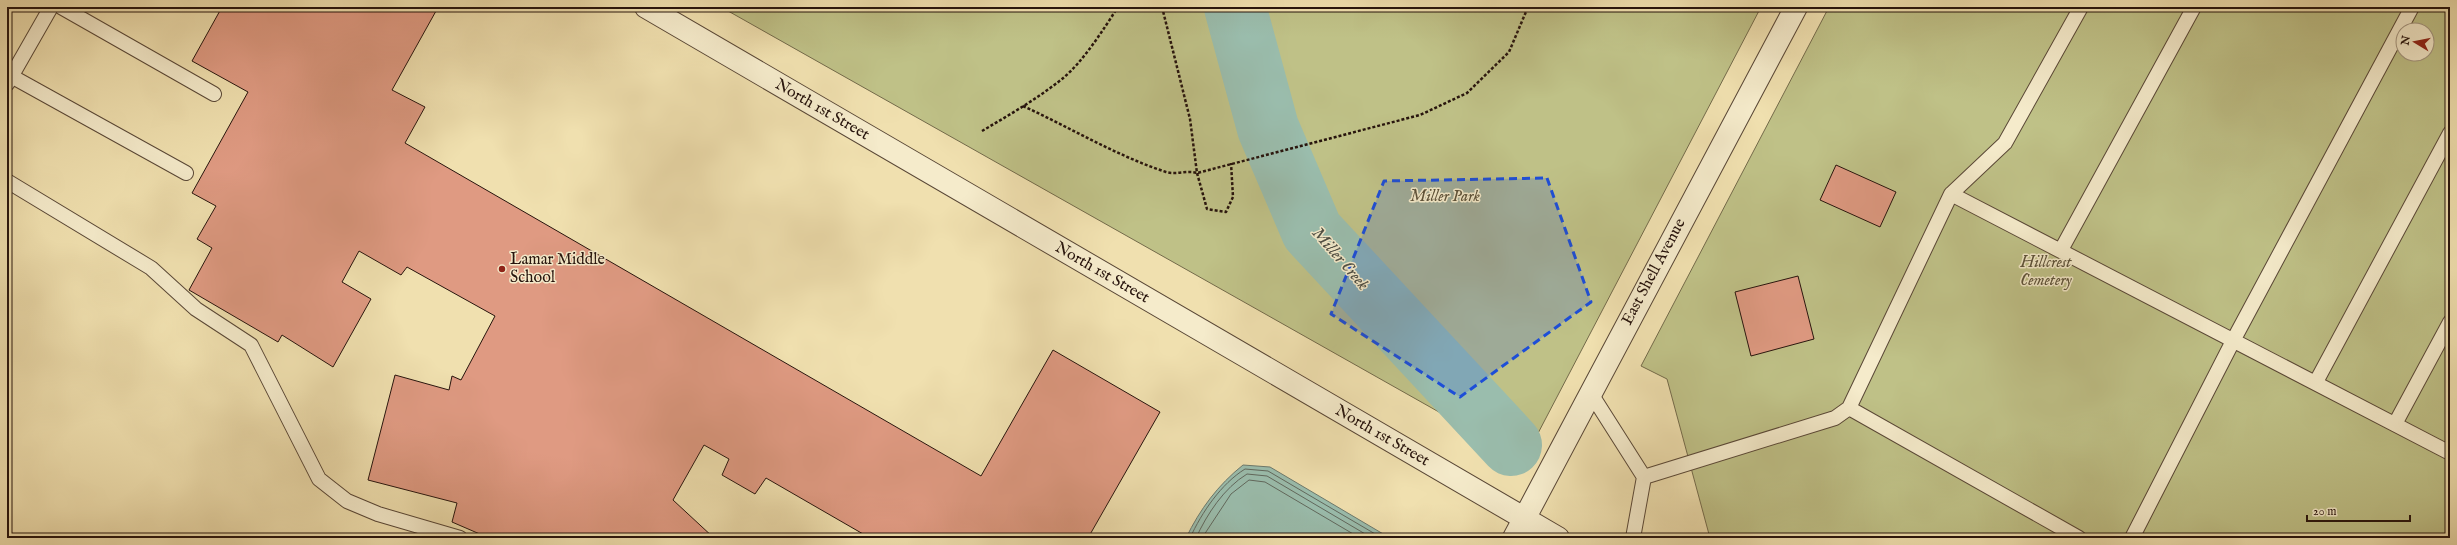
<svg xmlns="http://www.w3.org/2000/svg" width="2457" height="545" font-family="'IM FELL English',serif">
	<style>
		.green { fill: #bfc187; stroke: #736a4a; fill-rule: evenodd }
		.water { fill: #9abdad; stroke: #6c796d }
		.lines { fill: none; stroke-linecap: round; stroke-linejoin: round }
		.shore { stroke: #60685d; stroke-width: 1 }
		.river { stroke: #9abdad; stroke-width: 62 }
		.building { fill: #df9a82; stroke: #27140d }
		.lane-casing { stroke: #594736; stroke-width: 16 }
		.street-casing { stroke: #594736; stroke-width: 24 }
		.path { stroke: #27140d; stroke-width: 2.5; stroke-dasharray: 3 2; stroke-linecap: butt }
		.lane { stroke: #f5ebcb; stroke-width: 14 }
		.street { stroke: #f5ebcb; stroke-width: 22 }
		.marked { fill: #1d4ed8; fill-opacity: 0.2; stroke: #1d4ed8; stroke-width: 3; stroke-dasharray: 8 5; stroke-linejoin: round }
		.poi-dot { fill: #8f2418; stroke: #f5ebcb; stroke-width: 1.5 }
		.labels { text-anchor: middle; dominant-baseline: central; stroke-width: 3; stroke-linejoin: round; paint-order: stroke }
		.street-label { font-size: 16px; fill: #27140d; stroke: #f5ebcb }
		.park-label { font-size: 16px; font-style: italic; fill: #5c5138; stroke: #f5ebcb }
		.poi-label { font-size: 16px; fill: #27140d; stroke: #f5ebcb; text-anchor: start }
		.water-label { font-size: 17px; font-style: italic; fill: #4f4f45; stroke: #f5ebcb }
	</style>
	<rect width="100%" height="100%" fill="#f0e0af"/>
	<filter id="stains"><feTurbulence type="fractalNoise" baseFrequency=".005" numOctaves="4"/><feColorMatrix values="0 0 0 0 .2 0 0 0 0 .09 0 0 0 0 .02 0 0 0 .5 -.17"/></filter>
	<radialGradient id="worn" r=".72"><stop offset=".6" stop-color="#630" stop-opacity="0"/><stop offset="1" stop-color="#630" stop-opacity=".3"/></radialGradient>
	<path class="green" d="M721,7H1761L1524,460Z
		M1829,7H2450V538H1710L1667,379L1641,366ZM2403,30H2427V54H2403Z"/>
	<path class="water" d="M1243,465L1270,467L1390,538H1186C1200,509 1218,485 1243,465Z"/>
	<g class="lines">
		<path class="shore" d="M1190,538C1202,512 1221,484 1245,469L1268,471L1382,538
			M1196,538C1207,514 1224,488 1247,474L1267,476L1372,538
			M1202,538L1231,494L1249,480L1265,482L1360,538"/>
		<path class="river" d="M1235,7L1268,128L1312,231L1511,445"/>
	</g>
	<path class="building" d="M222,7H428L436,11L392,90L425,107L405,143L981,476L1053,350L1160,412L1088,538H870L766,478L755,494L722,475L729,459L704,445L673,500L714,538H489L452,522L457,503L368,480L395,375L449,390L452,376L461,380L495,316L407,267L401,275L359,251L342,282L371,299L333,367L282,335L278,342L189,290L212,248L197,239L216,206L192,193L248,92L192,61Z
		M1836,165L1896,192L1880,227L1820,200Z
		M1798,276L1814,339L1751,356L1735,292Z"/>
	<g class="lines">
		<defs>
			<path id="lane" d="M61,7L214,94
				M11,76L186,173
				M7,84L51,7
				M7,181L151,268L196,309L251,345L319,479L347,501L378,514L460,538
				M1951,194L2450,453
				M2061,250L2194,7
				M2316,382L2450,133
				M1590,392L1644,477L1835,418L1849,408L1951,194L2005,143L2081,7
				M1849,408L2079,538
				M2395,424L2450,322
				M1633,538L1644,477
				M2132,538L2234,339L2412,7"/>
			<path id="street" d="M646,7L1558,538
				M1514,538L1796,7"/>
		</defs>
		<use href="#lane" class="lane-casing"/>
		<use href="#street" class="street-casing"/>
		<path class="path" d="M1162,7L1190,119L1197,173L1207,209L1226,212L1233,197L1231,163
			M1023,106C1071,128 1117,156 1166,172C1176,175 1187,170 1197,173L1420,115L1467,93L1509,52L1528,7
			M982,131C1009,115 1037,99 1062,79C1083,62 1103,30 1118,7"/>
		<use href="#lane" class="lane"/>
		<use href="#street" class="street"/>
	</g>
	<path class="marked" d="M1547,178L1591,302L1460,397L1331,314L1384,181Z"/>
	<circle class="poi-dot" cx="502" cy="269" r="4"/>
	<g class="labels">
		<g class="street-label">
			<text transform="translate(822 110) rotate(30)">North 1st Street</text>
			<text transform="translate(1654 272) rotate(-62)">East Shell Avenue</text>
			<text transform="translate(1102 273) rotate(30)">North 1st Street</text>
			<text transform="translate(1382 436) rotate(30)">North 1st Street</text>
		</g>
		<g class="park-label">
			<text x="1445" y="197">Miller Park</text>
			<text x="2046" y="263">Hillcrest<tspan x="2046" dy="18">Cemetery</tspan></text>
		</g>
		<g class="poi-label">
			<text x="510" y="260">Lamar Middle<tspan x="510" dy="18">School</tspan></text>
		</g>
		<g class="water-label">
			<text transform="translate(1340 259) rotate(49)">Miller Creek</text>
		</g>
	</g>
	<rect width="2457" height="545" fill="none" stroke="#f0e0af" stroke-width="24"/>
	<rect x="8" y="8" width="2441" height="529" fill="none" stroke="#27140d" stroke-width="2"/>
	<rect x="12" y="12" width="2433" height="521" fill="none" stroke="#27140d"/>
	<g transform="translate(2415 42) rotate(280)"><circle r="19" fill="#f5ebcb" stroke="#a3957f"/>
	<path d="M0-3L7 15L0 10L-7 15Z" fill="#8f2418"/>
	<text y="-6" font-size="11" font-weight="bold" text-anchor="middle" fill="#27140d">N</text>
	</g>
	<path d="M2307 515v6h103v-6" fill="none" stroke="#27140d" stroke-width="2"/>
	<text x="2313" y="515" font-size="12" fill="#27140d" stroke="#f5ebcb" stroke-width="3" paint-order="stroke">20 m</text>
	<rect width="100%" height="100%" filter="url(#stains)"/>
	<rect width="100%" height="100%" fill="url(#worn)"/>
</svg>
